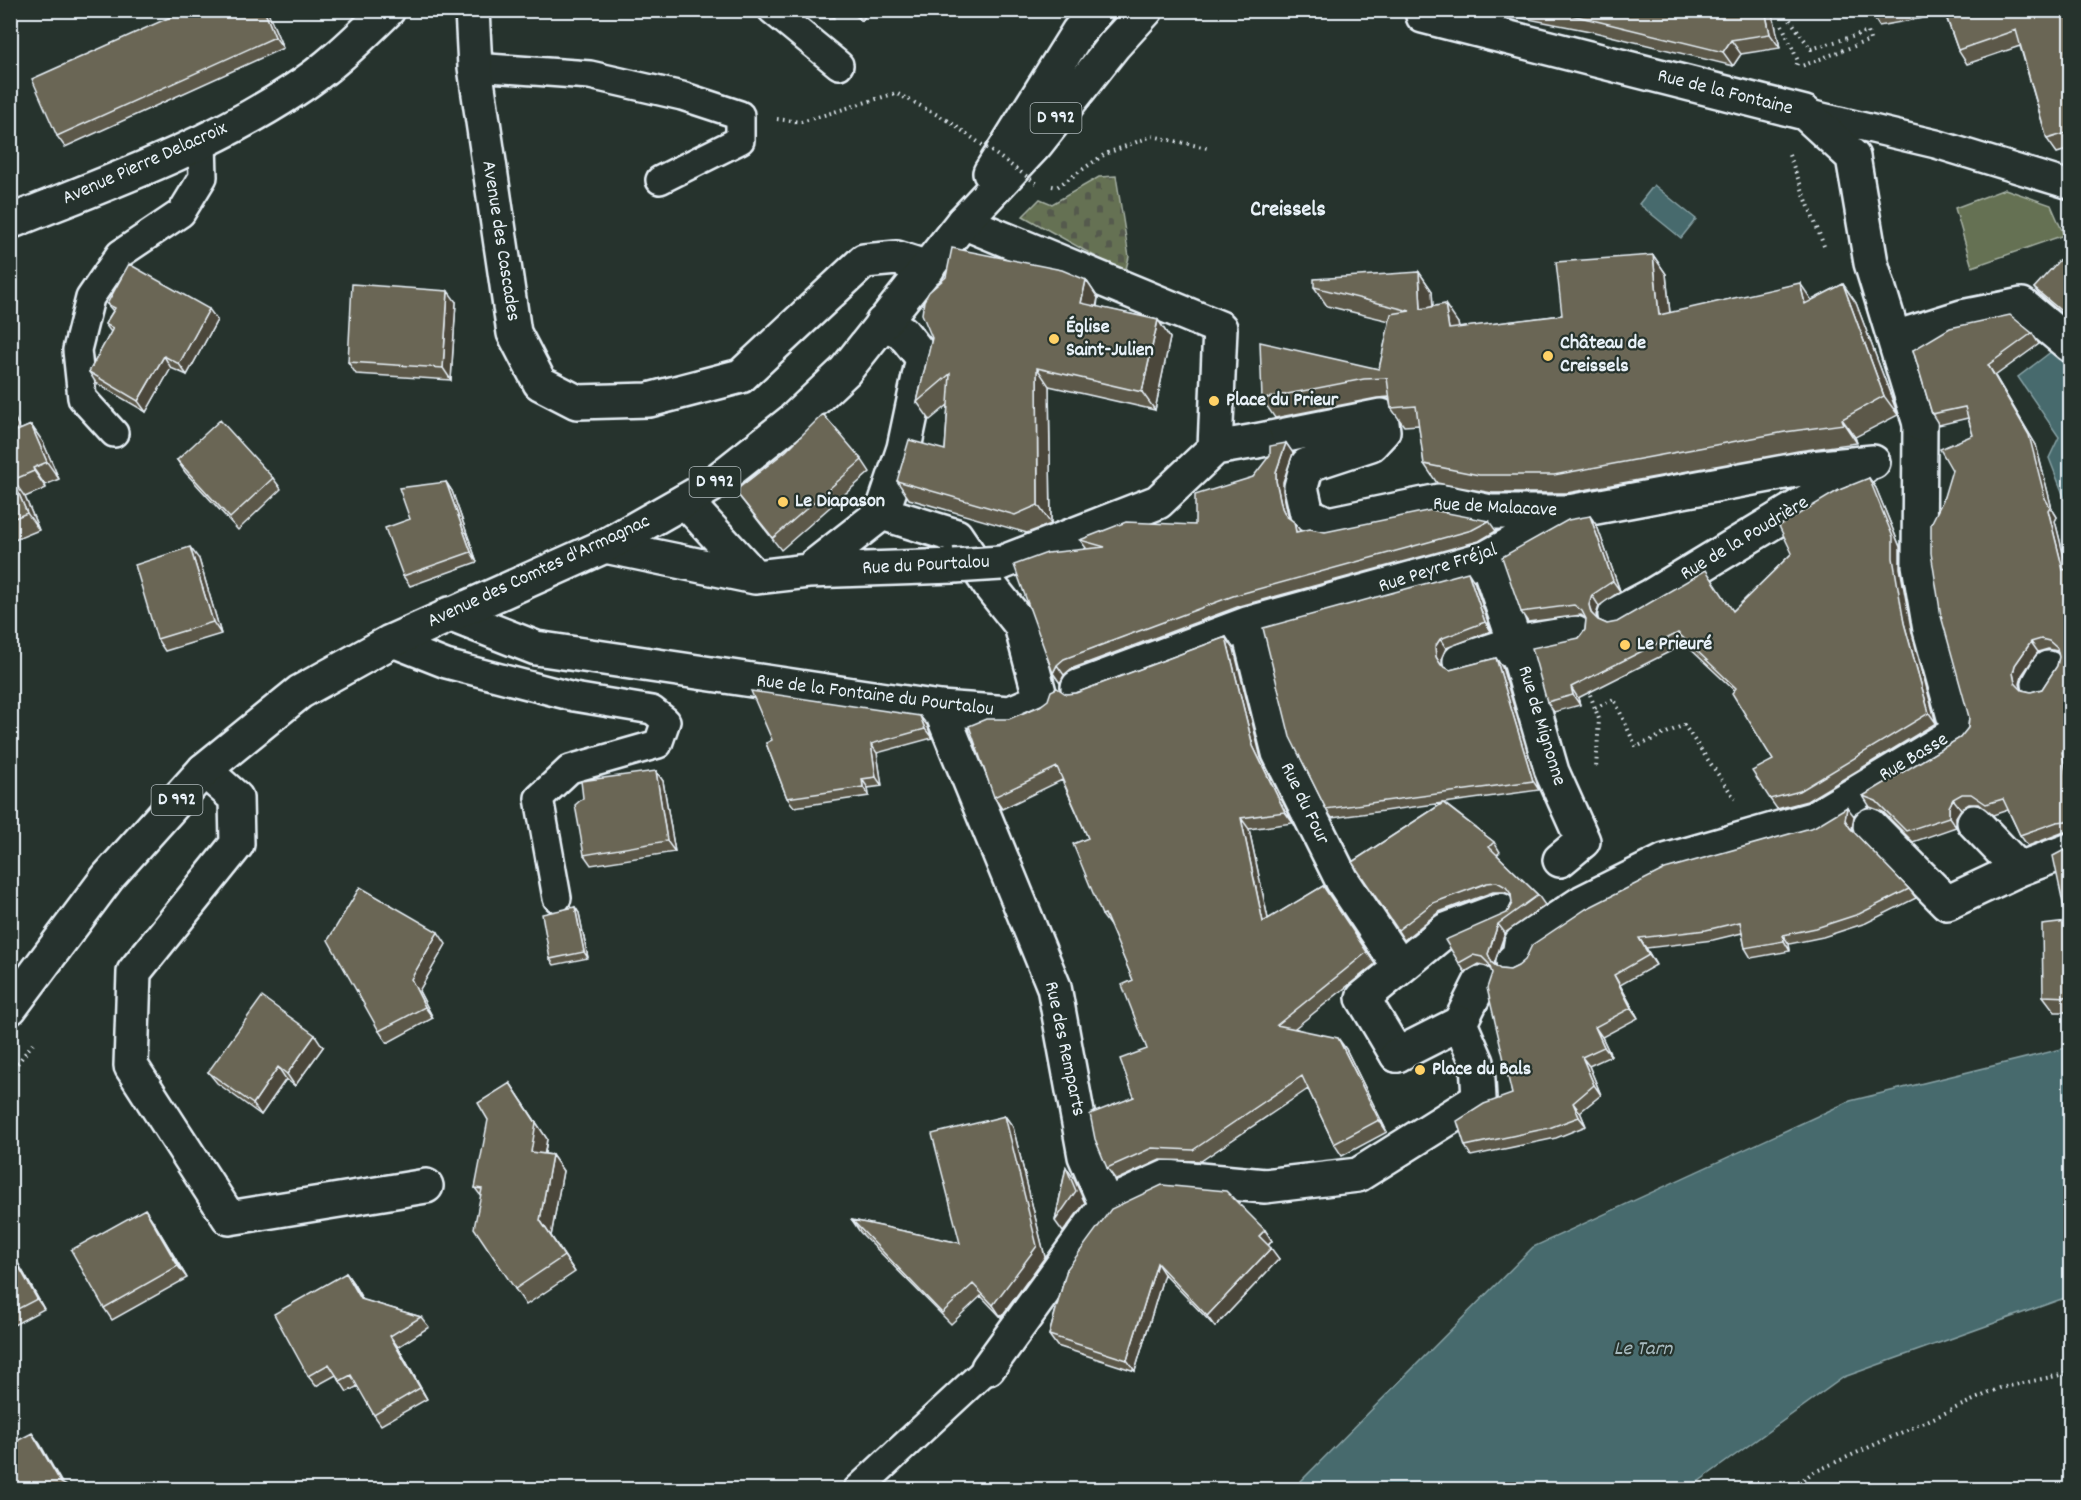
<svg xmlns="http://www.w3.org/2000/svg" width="2081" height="1500" font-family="Dekko,sans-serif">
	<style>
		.cemetery { fill: url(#cemetery-stones); stroke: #a6b1a5; stroke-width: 1.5 }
		.park { fill: #657152; stroke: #a6b1a5; stroke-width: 1.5 }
		.water { fill: #476b6d; stroke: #87a1a5; stroke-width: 1.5 }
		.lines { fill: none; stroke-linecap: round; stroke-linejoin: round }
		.service-casing { stroke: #e8f1f8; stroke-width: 32 }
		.pedestrian-casing { stroke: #e8f1f8; stroke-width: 38 }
		.minor-casing { stroke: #e8f1f8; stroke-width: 38 }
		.primary-casing { stroke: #e8f1f8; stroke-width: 38 }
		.path { stroke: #e8f1f8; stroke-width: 4; stroke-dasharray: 1.5 4.5; stroke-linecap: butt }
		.service { stroke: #26332d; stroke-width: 27 }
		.pedestrian { stroke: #26332d; stroke-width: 33 }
		.minor { stroke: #26332d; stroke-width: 33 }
		.primary { stroke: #26332d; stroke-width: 33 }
		.minor-bridge-casing { stroke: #e8f1f8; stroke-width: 38; stroke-linecap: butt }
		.path-bridge { stroke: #e8f1f8; stroke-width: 4; stroke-dasharray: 1.5 4.5; stroke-linecap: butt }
		.minor-bridge { stroke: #26332d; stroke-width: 33 }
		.wall { fill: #5c5848; stroke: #e8f1f8; stroke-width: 1.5; fill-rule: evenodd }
		.shaded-wall { fill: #4b473b; stroke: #e8f1f8; stroke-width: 1.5 }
		.building { fill: #6b6654; stroke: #e8f1f8; stroke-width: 1.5; fill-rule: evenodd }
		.poi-dot { fill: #ffd166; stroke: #26332d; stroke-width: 2 }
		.labels { text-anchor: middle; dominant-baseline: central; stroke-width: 4.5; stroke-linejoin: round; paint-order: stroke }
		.shield { fill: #26332d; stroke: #aeb8bb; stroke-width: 1.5 }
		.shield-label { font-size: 18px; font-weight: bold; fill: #e8f1f8 }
		.street-label { font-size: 20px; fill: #e8f1f8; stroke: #26332d }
		.poi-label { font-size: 20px; font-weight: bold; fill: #e8f1f8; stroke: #26332d; text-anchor: start }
		.water-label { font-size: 21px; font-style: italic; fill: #a8bbc0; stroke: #26332d }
		.quarter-label { font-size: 22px; font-weight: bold; fill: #e8f1f8; stroke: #26332d }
	</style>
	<defs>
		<pattern id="cemetery-stones" width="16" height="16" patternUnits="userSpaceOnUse" patternTransform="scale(1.5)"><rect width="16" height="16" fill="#657152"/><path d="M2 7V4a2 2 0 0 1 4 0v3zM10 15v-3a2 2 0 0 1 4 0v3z" fill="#545a4e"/></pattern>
	</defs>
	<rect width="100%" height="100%" fill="#26332d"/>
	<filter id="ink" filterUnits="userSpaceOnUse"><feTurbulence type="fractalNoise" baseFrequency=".0167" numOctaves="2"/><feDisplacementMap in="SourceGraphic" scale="12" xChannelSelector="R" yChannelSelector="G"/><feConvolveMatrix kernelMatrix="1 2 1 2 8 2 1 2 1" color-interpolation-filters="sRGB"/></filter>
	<g filter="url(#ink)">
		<path class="cemetery" d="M1116,176L1129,257L1125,273L1023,216L1040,199L1052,204L1099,177Z"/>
		<path class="park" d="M2005,189L2051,205L2064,235L1972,267L1955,208Z"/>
		<path class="water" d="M1654,185L1696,219L1681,238L1639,204Z
			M2056,348L2070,365V512L2049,458L2059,437L2018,377Z
			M2070,1047V1296L1844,1377L1688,1489H1293L1533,1247L1850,1101Z"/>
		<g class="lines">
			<defs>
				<path id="service" d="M772,10L839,65
					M475,67L590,75L682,96L740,115V140L660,180
					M1805,113L1936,144L2070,185
					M114,433L82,398L77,350L90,298L120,254L181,213L203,177L202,143
					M390,642L446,664L574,697L652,710L666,721L658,744L570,769L539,798L557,898
					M857,1490L988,1368"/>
				<path id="pedestrian" d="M1256,441L1381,416L1383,431L1371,444L1307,465L1301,487L1307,514L1328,524L1439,501L1490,512H1567
					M1486,558L1515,643L1552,772L1583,841L1560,860
					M1615,615L1651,596L1864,467
					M1247,624L1279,753L1342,880L1400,967
					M1460,661L1515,643L1575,633
					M2039,684L2048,668
					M1078,687L1247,624L1486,558L1569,512L1801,469L1873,462
					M1974,822L2019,869
					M1870,825L1947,903L2019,869L2070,850
					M1513,961L1519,956L1521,943L1583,902L1665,861L1815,818L1958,732L1930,630L1919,565L1920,424
					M1460,1023L1480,983
					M1397,1055L1363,998L1446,930L1500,910"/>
				<path id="minor" d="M472,10L475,67L514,333L540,383L577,402L649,400L741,376L864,261L897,258L928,268
					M1423,16L1805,113L1853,157L1871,263L1920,424
					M10,222C107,183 206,148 293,91C328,69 358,39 388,10
					M963,222L1220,328L1215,448L1158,502L1001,563
					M1895,338L1962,317L2022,305L2070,345
					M1215,448L1256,441
					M605,546L755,577L685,501
					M808,571L882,513L904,448L923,358L902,332L882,323
					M755,577L808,571L954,566
					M449,614L536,648L940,708L1010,713L1041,700L1021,625L990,586L956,536L882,513
					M940,708L1054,987L1085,1156L1106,1205
					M204,770L236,798L237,844L134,972L131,1066L229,1218L426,1186
					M1106,1205L1167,1177L1265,1186L1358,1175L1479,1099L1477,1062L1460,1023L1397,1055
					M988,1368L1106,1205"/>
				<path id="primary" d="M990,173L1078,32L1097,10
					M10,1008L108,877L204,770L300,692L390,642L605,546L709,487L791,422L845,371L963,222L1036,144L1114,45L1146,10"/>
			</defs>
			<use href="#service" class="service-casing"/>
			<use href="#pedestrian" class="pedestrian-casing"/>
			<use href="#minor" class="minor-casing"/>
			<use href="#primary" class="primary-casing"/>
			<path class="path" d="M1783,10L1811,49L1868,32L1870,40L1799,67
				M1782,25L1798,61L1795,69
				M777,119L801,122L896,93L947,120
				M1789,155L1824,246
				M1052,186L1057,187L1105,154L1152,136L1207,148
				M2063,264L2070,259
				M1588,689L1599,719L1596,769
				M1595,708L1614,699L1636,747L1684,725L1735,799
				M10,1073L34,1042
				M1789,1490L1812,1473L2000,1388L2070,1373"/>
			<use href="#service" class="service"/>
			<use href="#pedestrian" class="pedestrian"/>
			<use href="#minor" class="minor"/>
			<use href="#primary" class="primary"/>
			<defs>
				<path id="minor-bridge" d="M954,566L1001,563"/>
			</defs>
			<use href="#minor-bridge" class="minor-bridge-casing"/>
			<path class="path-bridge" d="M947,120L1039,185"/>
			<use href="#minor-bridge" class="minor-bridge"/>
		</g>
		<path class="wall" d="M267,10L283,48L65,147L57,136Z
			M810,10H840L834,18H820Z
			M848,10H869L862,21Z
			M1482,10H1772L1780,48L1741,54L1733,66L1590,31Z
			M1869,10H2070V149L2057,153L2047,139L2020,46L1967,64L1958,50L1945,14L1879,26Z
			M1653,255L1666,274L1670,313L1812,300L1843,284L1856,303L1898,415L1855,437L1857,443L1798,451L1567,493H1492L1437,483L1424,464L1419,425L1404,426L1391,408L1389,397L1377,398L1275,418L1262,399L1379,369L1390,321L1327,306L1314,287L1419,272L1432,291L1433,307L1458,323L1459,328L1562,315Z
			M2070,265V321L2039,294L2034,288Z
			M1086,280L1098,298L1097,307L1158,320L1170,338L1155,410L1049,386L1051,524L1027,533L909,499L897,481L945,450L948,405L930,420L917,402L932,338Z
			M456,302L451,380L356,374L348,362Z
			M107,304L217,320L187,375L171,368L146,412L96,383L89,372L111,332L105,324L113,311Z
			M2032,333L2039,344L1995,376L2036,445L2052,509L2057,517L2055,521L2067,569L2070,568V762H2069L2070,768V832H2064L2028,846L2020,835L2008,810L1993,815L1979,804H1969L1961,809L1956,817V827L1913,842L1883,812L1870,807L1863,796L1960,738L1968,728L1969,717L1943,500L1973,435L1968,418L1939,425L1932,414L1913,350ZM2048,649L2057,651L2058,653L2059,657L2057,666L2042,689L2031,692L2022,690L2020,684L2022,675L2038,652Z
			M10,413L15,419L20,430L31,425L43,442L59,479L45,485L46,488L25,497L39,530L10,542Z
			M1286,443L1293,453L1283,482V491L1289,518L1294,522L1300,531L1325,532L1489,521L1496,531L1479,541L1240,606L1071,669L1064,675L1060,683L1053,673L1086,548L1080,540L1195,525L1253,477Z
			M177,460L273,478L281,489L238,530L185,472Z
			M862,460L870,472L781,550L735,491Z
			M1869,478L1876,488L1900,547V568L1912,633L1936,723L1807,801L1777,809L1770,799L1773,760L1734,690L1685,644L1578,698L1580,705L1554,712L1547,702L1579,638L1585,630L1586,619L1581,615L1528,622L1521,612L1590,516L1597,526L1620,591L1599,606L1596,615L1598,620L1607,624L1733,611Z
			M446,482L452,491L477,562L410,586L403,576L410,519Z
			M199,559L221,634L165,651L157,639Z
			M1474,581L1491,631L1446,648L1442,657V666L1450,670L1496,658L1502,667L1539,790L1444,803L1494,842L1500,852L1497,855L1538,895L1545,905L1505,933L1494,964L1495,966L1500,969L1510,970L1854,816L1852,829L1853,832L1909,889L1916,898L1866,923L1823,937L1789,944L1790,951L1751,958L1745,948L1742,933L1713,940L1646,948L1656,965L1620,985L1638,1018L1602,1037L1611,1056L1589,1066L1601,1095L1580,1112L1586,1126L1556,1138L1471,1156L1465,1146L1512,1094L1491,968L1489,967L1479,964L1465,972L1459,963L1507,913L1512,903L1511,895L1504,892H1493L1439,912L1404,940L1352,862L1443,803L1332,818L1326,809Z
			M1226,637L1234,649L1261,758L1293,823L1249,829L1268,919L1323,886L1375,964L1295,1028L1346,1049L1387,1132L1342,1156L1334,1144L1308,1089L1201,1161L1160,1160L1116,1180L1107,1168L1134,1097L1147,1049L1133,980L1111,927L1102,915L1088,838L1062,780L1002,809L994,797L1009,719L1066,694L1076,693Z
			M920,716L927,725L932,738L877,753L882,786L868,788L869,796L794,807L787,798L766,743Z
			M656,771L663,781L675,852L591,865L584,855Z
			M2070,847V1012H2055L2043,996L2067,922Z
			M575,907L579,913L588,958L554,965L550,959Z
			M446,944L419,991L433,1018L387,1043L379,1031Z
			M323,1047L295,1086L286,1079L261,1115L217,1083L208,1072Z
			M510,1083L547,1139L545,1154L552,1155L563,1171L551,1236L575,1272L526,1305L515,1289L481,1196L475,1188Z
			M1005,1116L1013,1127L1045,1257L1001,1317L981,1296L951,1324L860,1232L852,1220L960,1243Z
			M153,1221L187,1278L112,1320L104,1308Z
			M1265,1230L1272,1241L1268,1246L1279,1259L1215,1327L1164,1274L1135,1371L1057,1346L1049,1335L1067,1269Z
			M10,1249L44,1309L10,1327Z
			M346,1273L353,1283L363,1300L421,1317L429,1327L398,1347L427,1399L381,1425L374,1415L358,1386L347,1392L336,1375L316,1386L308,1376Z"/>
		<path class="shaded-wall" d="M264,10H267L283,48L275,37Z
			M829,10H840L834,18Z
			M855,10H869L862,21L855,12Z
			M1765,10H1772L1780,48L1770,34Z
			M1731,40L1741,54L1733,66L1723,52Z
			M1653,255L1666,274L1672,334L1659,315Z
			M1419,272L1432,291L1434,327L1421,309Z
			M1086,280L1098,298L1093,321L1081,303Z
			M1800,283L1813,302L1805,304Z
			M1843,284L1856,303L1898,415L1884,396Z
			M448,291L456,302L451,380L443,368Z
			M1445,304L1458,323L1462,348L1449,329Z
			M209,309L217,320L187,375L179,364Z
			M1158,320L1170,338L1155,410L1142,392Z
			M164,356L171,368L146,412L138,401Z
			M1988,365L1995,376L2036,445L2052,509L2057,517L2055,521L2070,581L2063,570L2045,498Z
			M1037,368L1049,386L1051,524L1038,505Z
			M10,413L15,419L29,448L17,431L10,418Z
			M1842,419L1855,437L1857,443L1844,424Z
			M31,425L43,442L59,479L47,462Z
			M1286,443L1293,453L1283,482V491L1289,519L1286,516L1282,508L1276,481V472Z
			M33,468L45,485L46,488L34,471Z
			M1869,478L1876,488L1900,547V568L1912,633L1936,723L1929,713L1904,623Z
			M13,480L25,497L39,530L27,513Z
			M446,482L452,491L477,562L471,552Z
			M1590,516L1597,526L1620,591L1613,581Z
			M1294,522L1301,532H1296Z
			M190,547L199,559L221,634L213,622Z
			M1468,572L1474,581L1491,631L1485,622Z
			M1592,595L1599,606L1596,615L1598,623L1591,613L1589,605Z
			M1226,637L1234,649L1261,758L1293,823L1285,812L1253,746Z
			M1440,639L1446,648L1442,657V666L1447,675L1436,657L1435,647Z
			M2031,642L2038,652L2022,675L2020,684L2023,693L2015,683L2013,673L2015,665Z
			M1496,658L1502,667L1539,790L1533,781Z
			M1057,665L1064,675L1060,683L1053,673Z
			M1571,687L1578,698L1580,705L1573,695Z
			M920,716L927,725L932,738L925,729Z
			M871,744L877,753L882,786L876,777Z
			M2062,752L2069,762L2070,768V790Z
			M656,771L663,781L675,852L667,841Z
			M862,779L868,788L869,796L863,787Z
			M1953,799L1961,809L1956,817V827L1949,817V807Z
			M1847,807L1854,816L1852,829L1856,838L1845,820Z
			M1241,818L1249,829L1271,933L1263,922Z
			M575,907L579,913L588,958L584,952Z
			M1498,924L1505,933L1494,964L1498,973L1492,963L1488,954Z
			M438,932L446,944L419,991L433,1018L425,1007L411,979Z
			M1783,935L1789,944L1790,951L1784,941Z
			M1639,938L1646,948L1656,965L1649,955Z
			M1614,975L1620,985L1638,1018L1631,1008Z
			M1595,1027L1602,1037L1611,1056L1604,1047Z
			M315,1035L323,1047L295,1086L287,1074Z
			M1338,1038L1346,1049L1387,1132L1379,1120Z
			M1582,1057L1589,1066L1601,1095L1594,1085Z
			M278,1067L286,1079L261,1115L253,1104Z
			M510,1083L547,1139L542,1167L531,1152Z
			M1573,1103L1580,1112L1586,1126L1579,1117Z
			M1005,1116L1013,1127L1045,1257L1001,1317L993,1305Z
			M552,1155L563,1171L551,1236L575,1272L540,1220Z
			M1066,1167L1074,1179L1085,1203L1063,1232L1055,1221Z
			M145,1209L153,1221L187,1278L178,1266Z
			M1265,1230L1272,1241L1266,1247L1259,1236Z
			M1271,1248L1279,1259L1215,1327L1207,1316Z
			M10,1249L44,1309L37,1299L10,1251Z
			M1157,1263L1164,1274L1135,1371L1127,1360Z
			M346,1273L353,1283L368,1310L361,1299Z
			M390,1336L398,1347L427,1399L420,1388Z
			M10,1428L25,1453L17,1441L10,1430Z
			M32,1433L40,1444L66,1490L61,1483Z"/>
		<path class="building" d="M186,10H264L275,37L57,136L32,79Z
			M1547,10H1765L1770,34L1731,40L1723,52L1580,17Z
			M1944,10H2070V132L2047,139L2016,30L1958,50Z
			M952,248L1062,270L1086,280L1081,303L1158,320L1142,392L1037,368L1038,505L1015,515L897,481L909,440L945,450L950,374L917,402L932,338L922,314L924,301L929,292L946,277Z
			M1653,255L1659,315L1800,283L1805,304L1843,284L1884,396L1842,419L1844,424L1785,432L1554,475H1479L1424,464L1416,406L1391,408L1387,378L1364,379L1262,399L1260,342L1379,369L1391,314L1410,311L1314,287V279L1419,272L1421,309L1445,304L1449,329L1562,315L1556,262Z
			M2062,257L2070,265V312L2066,315L2034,288Z
			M129,264L209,309L179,364L164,356L138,401L89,372L113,328L105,324L115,308L107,304Z
			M352,284L448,291L443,368L348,362Z
			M2010,315L2032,333L1988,365L2029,435L2045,498L2050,507L2048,510L2063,570L2070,568V750L2062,752L2070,790V824L2066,821L2057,822L2020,835L2003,799L1986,804L1971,794H1962L1953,799L1949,807V817L1906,831L1876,801L1863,796L1960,738L1968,728L1969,717L1941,616L1931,553V524L1943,500L1952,470L1940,449L1973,435L1965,407L1932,414L1913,350L1950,328ZM2041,639L2049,641L2057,648L2059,657L2057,666L2042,689L2031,692L2022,690L2015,683L2013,673L2015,665L2031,642Z
			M823,414L862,460L773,538L735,491L786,451Z
			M10,418L17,431L31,425L47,462L33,468L34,471L13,480L27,513L10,520Z
			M220,420L273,478L230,518L177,460Z
			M1286,443L1276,472V481L1282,508L1286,516L1294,522L1296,532L1310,529L1325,532L1432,510L1489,521L1472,530L1233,596L1064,659L1057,665L1053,673L1014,565L1047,553L1105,547L1080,540L1126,522L1195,525V495L1253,477L1270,455V446Z
			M1869,478L1893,537V558L1904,623L1929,713L1800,791L1770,799L1752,771L1773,760L1732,693L1736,688L1678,633L1571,687L1573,695L1547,702L1532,648L1579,638L1585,630L1586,619L1582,611L1574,605L1521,612L1502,557L1568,520L1590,516L1613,581L1592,595L1589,605L1591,613L1598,620L1607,624L1617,622L1706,570L1733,611L1792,553L1779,526L1839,490Z
			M446,482L471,552L403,576L385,528L410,519L399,488Z
			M190,547L213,622L157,639L135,565Z
			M1468,572L1485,622L1440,639L1435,647L1436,657L1441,665L1450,670L1496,658L1533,781L1326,809L1290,737L1263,628Z
			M1226,637L1253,746L1285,812L1241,818L1263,922L1323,886L1367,952L1277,1025L1338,1038L1379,1120L1334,1144L1302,1076L1193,1150L1152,1148L1107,1168L1095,1139L1090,1114L1134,1097L1120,1059L1147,1049L1122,985L1133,980L1105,914L1102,915L1073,844L1088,838L1057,767L994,797L969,726L986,719H1009L1040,706L1048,700L1051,691L1057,688L1066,694L1076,693Z
			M751,691L920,716L925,729L871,744L876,777L862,779L863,787L787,798L766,743L772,740Z
			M656,771L667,841L584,855L575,805L583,798L581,781Z
			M1443,803L1494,842L1489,847L1538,895L1498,924L1488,954L1492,963L1500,969L1510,970L1518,966L1525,960L1532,945L1586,909L1665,869L1814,827L1847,807L1845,820L1850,828L1909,889L1859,914L1816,928L1783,935L1784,941L1745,948L1740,922L1706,930L1639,938L1649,955L1614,975L1631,1008L1595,1027L1604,1047L1582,1057L1594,1085L1573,1103L1579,1117L1549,1128L1465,1146L1457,1121L1484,1104L1512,1094L1487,988L1492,973L1489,964L1482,957L1473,955L1459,963L1445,940L1507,913L1512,903L1511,894L1506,887L1497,882L1487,883L1433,903L1398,930L1352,862Z
			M2070,847V997L2043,996L2042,925L2067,922L2053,856Z
			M360,887L438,932L411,979L425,1007L379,1031L328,940Z
			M575,907L584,952L550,959L542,914Z
			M262,997L315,1035L287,1074L278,1067L253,1104L208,1072Z
			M510,1083L536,1123L531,1152L552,1155L540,1220L564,1256L515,1289L474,1228L482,1189L475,1188L488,1120L478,1103Z
			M1005,1116L1037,1246L993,1305L973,1284L942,1313L852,1220L960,1243L932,1134Z
			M1066,1167L1076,1191L1055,1221Z
			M1162,1185L1226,1191L1265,1230L1259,1236L1271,1248L1207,1316L1157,1263L1127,1360L1049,1335L1067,1269L1111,1209Z
			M145,1209L178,1266L104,1308L71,1250Z
			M10,1251L37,1299L10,1313Z
			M346,1273L361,1299L421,1317L390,1336L420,1388L374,1415L351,1375L340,1381L329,1364L308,1376L274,1314Z
			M10,1430L17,1441L32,1433L61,1483L75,1490H10Z"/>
	</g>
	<g class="poi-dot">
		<circle cx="1054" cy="339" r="6"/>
		<circle cx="1548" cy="356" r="6"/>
		<circle cx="1214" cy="401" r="6"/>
		<circle cx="783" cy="502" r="6"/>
		<circle cx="1625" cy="645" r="6"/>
		<circle cx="1420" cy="1070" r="6"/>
	</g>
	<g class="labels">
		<g class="shield">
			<rect x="1030.5" y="103" width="51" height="30" rx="4.5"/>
			<rect x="689.5" y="467" width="51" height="30" rx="4.5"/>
			<rect x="151.5" y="785" width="51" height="30" rx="4.5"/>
		</g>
		<g class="shield-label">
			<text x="1056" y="118">D 992</text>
			<text x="715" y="482">D 992</text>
			<text x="177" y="800">D 992</text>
		</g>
		<g class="street-label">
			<text transform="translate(1725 93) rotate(14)">Rue de la Fontaine</text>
			<text transform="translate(145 164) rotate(-24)">Avenue Pierre Delacroix</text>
			<text transform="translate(500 241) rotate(81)">Avenue des Cascades</text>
			<text transform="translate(1495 508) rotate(3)">Rue de Malacave</text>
			<text transform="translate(1745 539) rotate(-31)">Rue de la Poudrière</text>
			<text transform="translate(926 566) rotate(-3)">Rue du Pourtalou</text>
			<text transform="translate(1438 569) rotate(-18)">Rue Peyre Fréjal</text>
			<text transform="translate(539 572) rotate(-25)">Avenue des Comtes d'Armagnac</text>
			<text transform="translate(875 696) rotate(7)">Rue de la Fontaine du Pourtalou</text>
			<text transform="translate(1541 726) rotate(73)">Rue de Mignonne</text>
			<text transform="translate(1914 758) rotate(-31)">Rue Basse</text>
			<text transform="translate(1304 804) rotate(64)">Rue du Four</text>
			<text transform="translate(1064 1049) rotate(78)">Rue des Remparts</text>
		</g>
		<g class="poi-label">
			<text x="1066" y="328">Église<tspan x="1066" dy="23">Saint-Julien</tspan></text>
			<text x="1560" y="344">Château de<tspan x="1560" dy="23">Creissels</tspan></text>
			<text x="1226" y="401">Place du Prieur</text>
			<text x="795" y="502">Le Diapason</text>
			<text x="1637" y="645">Le Prieuré</text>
			<text x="1432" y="1070">Place du Bals</text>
		</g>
		<g class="water-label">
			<text x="1643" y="1350">Le Tarn</text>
		</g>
		<g class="quarter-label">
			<text x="1288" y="210">Creissels</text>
		</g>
	</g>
	<rect width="2081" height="1500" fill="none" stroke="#26332d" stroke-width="36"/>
	<rect x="18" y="18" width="2045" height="1464" fill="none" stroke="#e8f1f8" stroke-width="2" filter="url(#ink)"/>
</svg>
